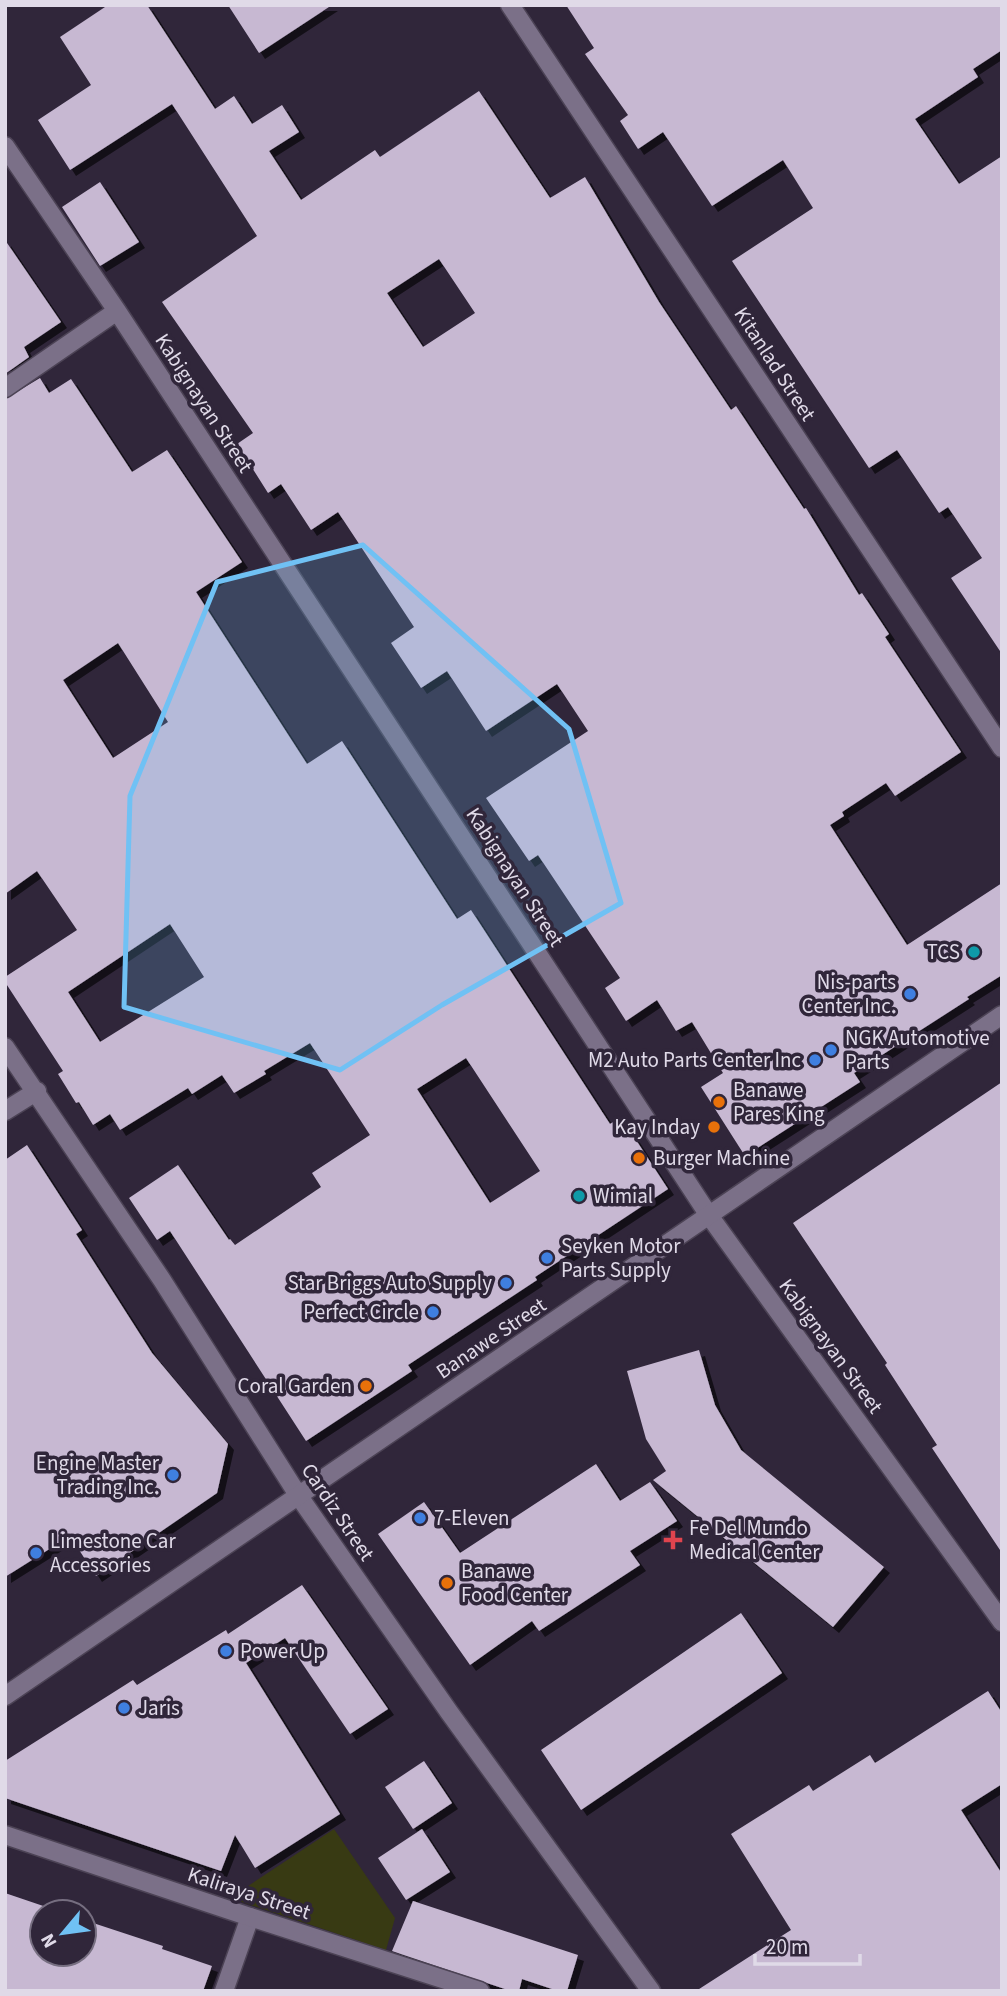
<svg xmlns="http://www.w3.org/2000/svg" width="1007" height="1996" font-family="'Source Sans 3',sans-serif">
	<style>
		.green { fill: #383a13 }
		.building { fill: #c7b8d2; fill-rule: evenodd; filter: url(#shadow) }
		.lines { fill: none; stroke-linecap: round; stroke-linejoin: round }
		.minor-casing { stroke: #4c4355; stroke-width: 21 }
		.tertiary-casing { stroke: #4c4355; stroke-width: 21 }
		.secondary-casing { stroke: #4c4355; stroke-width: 21 }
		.minor { stroke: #7b7088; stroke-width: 18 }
		.tertiary { stroke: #7b7088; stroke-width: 18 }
		.secondary { stroke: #7b7088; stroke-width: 18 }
		.marked { fill: #70c1f4; fill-opacity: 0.2; stroke: #70c1f4; stroke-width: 5; stroke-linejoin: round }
		.culture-dot { fill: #0f9aa8; stroke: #30263a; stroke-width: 2.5 }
		.shop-dot { fill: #3f7fe0; stroke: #30263a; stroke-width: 2.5 }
		.food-dot { fill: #e8710a; stroke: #30263a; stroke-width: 2.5 }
		.health-dot { fill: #e0444e; stroke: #30263a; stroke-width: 2.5 }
		.labels { text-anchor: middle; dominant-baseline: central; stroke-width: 7; stroke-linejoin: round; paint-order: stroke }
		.street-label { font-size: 21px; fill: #e0dae8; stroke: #30263a }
		.poi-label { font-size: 21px; fill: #e0dae8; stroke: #30263a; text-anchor: start }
	</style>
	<defs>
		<filter id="shadow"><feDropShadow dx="6" dy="6" stdDeviation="0" flood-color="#0009"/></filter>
	</defs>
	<rect width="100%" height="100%" fill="#30263a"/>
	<path class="green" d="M334,1829L395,1918L386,1950L230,1898Z"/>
	<path class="building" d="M108,5H147L215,109L234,96L252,124L282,105L299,132L269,151L301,200L375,150L380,157L479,91L550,198L585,177L659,302L731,410L736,406L804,509L806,508L859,595L862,593L889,634L885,637L961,752L895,796L886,783L842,812L844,816L830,825L907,945L1002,883V975L967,997L969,999L854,1073L860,1082L745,1156L701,1087L723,1073L692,1022L676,1031L657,1000L626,1021L605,988L620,978L538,855L529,861L486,798L588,731L557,684L486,731L447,671L421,688L391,643L414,627L338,512L311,530L281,484L268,493L237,444L253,433L162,302L257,236L172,104L70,170L38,120L91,85L60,37ZM439,259L475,313L423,347L387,293Z
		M228,5H332L259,53Z
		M566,5H1002V50L973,69L978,77L915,119L959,184L1002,156V654L951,578L982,558L948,507L939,513L897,450L869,468L732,261L813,208L783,160L712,206L663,132L638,149L620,121L628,115L585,54L594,48Z
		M100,182L139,242L100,266L62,207Z
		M5,240L61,322L24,347L29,357L5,374Z
		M40,378L49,393L71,379L132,472L167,450L242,562L196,592L307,764L342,741L457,919L471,910L610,1124L621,1117L668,1189L535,1277L537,1280L408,1365L412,1371L306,1441L170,1231L157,1240L129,1198L178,1165L229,1240L230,1239L235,1245L321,1187L312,1173L370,1135L310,1043L264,1071L266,1074L234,1093L222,1075L192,1094L188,1088L120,1130L110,1114L93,1125L79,1102L76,1103L58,1074L63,1071L5,982V977L77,930L37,871L5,894V399ZM118,643L168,722L113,758L63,680ZM170,924L204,977L100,1042L68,992ZM466,1058L540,1171L490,1203L417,1089Z
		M1002,1082V1553L932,1448L937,1445L885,1365L887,1363L793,1223Z
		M27,1145L82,1230L76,1234L152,1353L228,1444L217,1493L96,1576L70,1536L5,1577V1160Z
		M699,1350L715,1405L741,1450L884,1567L833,1627L653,1480L666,1471L646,1439L627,1371Z
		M596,1464L620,1501L650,1482L677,1521L630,1551L640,1565L539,1631L532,1621L470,1665L378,1534L424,1502L460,1553Z
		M302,1585L388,1709L350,1734L285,1638L246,1663L340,1814L255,1868L235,1835L221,1871L5,1798V1761L133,1680L137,1685L226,1630L228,1634Z
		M741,1613L782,1673L581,1810L541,1750Z
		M988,1691L1002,1713V1784L961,1810L1002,1874V1991H696L791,1930L731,1834L809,1785L813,1791L870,1755L875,1763Z
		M424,1761L452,1803L413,1829L385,1787Z
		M422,1829L450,1872L406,1900L378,1858Z
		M5,1893L61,1912H42V1954H84V1920L163,1946L162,1949L212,1966L203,1991H5Z
		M413,1901L578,1955L567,1991H558L522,1979L519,1991H511L392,1951Z"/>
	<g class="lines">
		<defs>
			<path id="minor" d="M510,5L1002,748
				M5,146L117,311L708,1214L1002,1622
				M5,388L117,311
				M5,1047L162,1280L298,1495L449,1712L651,1991
				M5,1111L37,1091
				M224,1991L250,1917"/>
			<path id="tertiary" d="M5,1835L250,1917L480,1991"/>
			<path id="secondary" d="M5,1696L1002,1015"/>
		</defs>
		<use href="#minor" class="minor-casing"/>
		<use href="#tertiary" class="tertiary-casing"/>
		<use href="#secondary" class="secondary-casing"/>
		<use href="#minor" class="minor"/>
		<use href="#tertiary" class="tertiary"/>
		<use href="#secondary" class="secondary"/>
	</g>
	<path class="marked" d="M363,545L569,729L621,903L442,1005L340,1070L124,1007L130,796L217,582Z"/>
	<g class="culture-dot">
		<circle cx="974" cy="952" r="7"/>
		<circle cx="579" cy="1196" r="7"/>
	</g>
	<g class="shop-dot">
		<circle cx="910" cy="994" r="7"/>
		<circle cx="831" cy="1050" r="7"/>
		<circle cx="815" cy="1060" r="7"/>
		<circle cx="547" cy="1258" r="7"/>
		<circle cx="506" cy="1283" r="7"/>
		<circle cx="433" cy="1312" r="7"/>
		<circle cx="173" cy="1475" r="7"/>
		<circle cx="420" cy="1518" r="7"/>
		<circle cx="36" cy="1553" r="7"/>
		<circle cx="226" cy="1651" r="7"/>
		<circle cx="124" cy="1708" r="7"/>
	</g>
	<g class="food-dot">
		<circle cx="719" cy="1102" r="7"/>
		<circle cx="714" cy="1127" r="7"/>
		<circle cx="639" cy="1158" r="7"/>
		<circle cx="366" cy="1386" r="7"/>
		<circle cx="447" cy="1583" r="7"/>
	</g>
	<path class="health-dot" d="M669.5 1529.5h7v7h7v7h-7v7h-7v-7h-7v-7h7z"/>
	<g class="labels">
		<g class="street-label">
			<text transform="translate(775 364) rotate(57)">Kitanlad Street</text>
			<text transform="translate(204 403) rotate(57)">Kabignayan Street</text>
			<text transform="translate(515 877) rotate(57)">Kabignayan Street</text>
			<text transform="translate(491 1338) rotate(-34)">Banawe Street</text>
			<text transform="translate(831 1346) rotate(54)">Kabignayan Street</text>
			<text transform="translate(338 1512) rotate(56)">Cardiz Street</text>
			<text transform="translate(249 1893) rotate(18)">Kaliraya Street</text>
		</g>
		<g class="poi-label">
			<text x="960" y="952" text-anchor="end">TCS</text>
			<text x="896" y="982" text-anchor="end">Nis-parts<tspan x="896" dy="24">Center Inc.</tspan></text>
			<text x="845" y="1038">NGK Automotive<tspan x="845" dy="24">Parts</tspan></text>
			<text x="801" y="1060" text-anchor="end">M2 Auto Parts Center Inc</text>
			<text x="733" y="1090">Banawe<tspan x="733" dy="24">Pares King</tspan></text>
			<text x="700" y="1127" text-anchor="end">Kay Inday</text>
			<text x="653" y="1158">Burger Machine</text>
			<text x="593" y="1196">Wimial</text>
			<text x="561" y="1246">Seyken Motor<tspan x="561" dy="24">Parts Supply</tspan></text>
			<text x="492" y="1283" text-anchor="end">Star Briggs Auto Supply</text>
			<text x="419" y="1312" text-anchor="end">Perfect Circle</text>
			<text x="352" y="1386" text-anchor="end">Coral Garden</text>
			<text x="159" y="1463" text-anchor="end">Engine Master<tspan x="159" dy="24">Trading Inc.</tspan></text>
			<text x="434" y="1518">7-Eleven</text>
			<text x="689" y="1528">Fe Del Mundo<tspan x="689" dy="24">Medical Center</tspan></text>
			<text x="50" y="1541">Limestone Car<tspan x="50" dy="24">Accessories</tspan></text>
			<text x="461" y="1571">Banawe<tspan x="461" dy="24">Food Center</tspan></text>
			<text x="240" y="1651">Power Up</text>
			<text x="138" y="1708">Jaris</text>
		</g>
	</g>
	<rect width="1007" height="1996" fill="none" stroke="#e0dae8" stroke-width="14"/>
	<g transform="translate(63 1933) rotate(241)"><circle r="33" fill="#30263a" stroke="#766e80" stroke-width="2"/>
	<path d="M0-5L12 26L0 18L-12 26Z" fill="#70c1f4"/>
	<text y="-10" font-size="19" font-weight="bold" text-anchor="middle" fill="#e0dae8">N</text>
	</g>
	<path d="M755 1954v10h105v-10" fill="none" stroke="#e0dae8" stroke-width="3.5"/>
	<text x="766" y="1954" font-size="21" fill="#e0dae8" stroke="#30263a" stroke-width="5" paint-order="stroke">20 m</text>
</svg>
